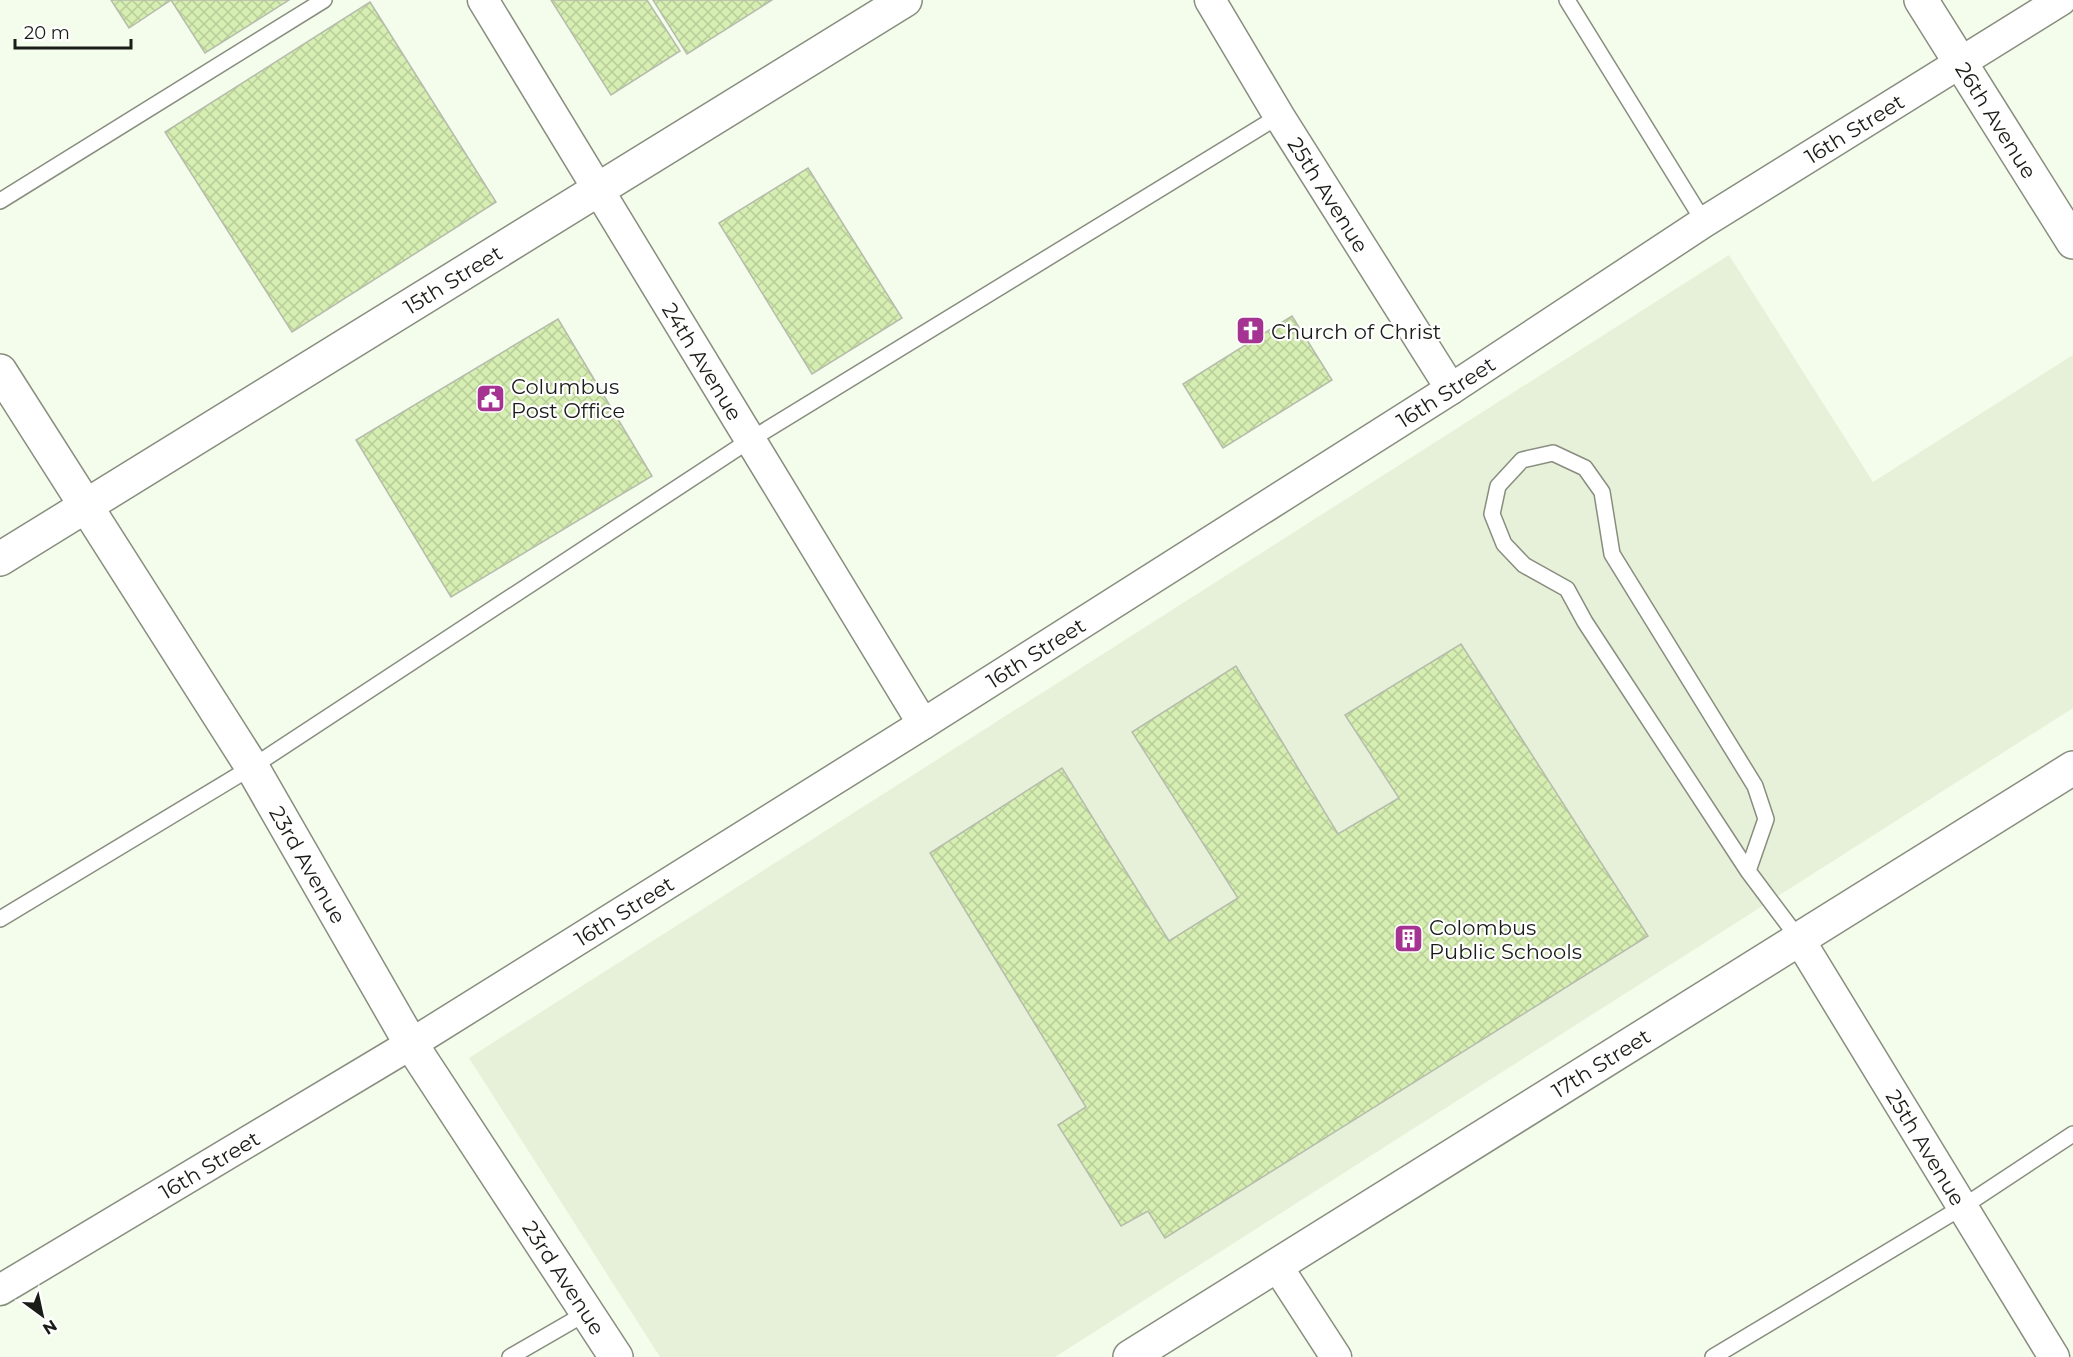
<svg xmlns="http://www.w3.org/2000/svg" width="2073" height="1357" font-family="Montserrat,sans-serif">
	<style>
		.built { fill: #e7f1d9 }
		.building { fill: url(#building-cross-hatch); stroke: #b5bcac; stroke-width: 1.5 }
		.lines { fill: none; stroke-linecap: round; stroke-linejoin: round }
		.service-casing { stroke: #888e7f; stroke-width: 18 }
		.minor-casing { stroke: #888e7f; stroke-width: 33 }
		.tertiary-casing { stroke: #888e7f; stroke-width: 36 }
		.secondary-casing { stroke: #888e7f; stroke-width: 36 }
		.service { stroke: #fff; stroke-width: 15 }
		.minor { stroke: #fff; stroke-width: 30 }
		.tertiary { stroke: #fff; stroke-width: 33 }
		.secondary { stroke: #fff; stroke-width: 33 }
		.labels { text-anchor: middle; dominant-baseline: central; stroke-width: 4.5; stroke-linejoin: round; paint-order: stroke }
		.street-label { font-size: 21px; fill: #1a1d17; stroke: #fff }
		.poi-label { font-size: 21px; fill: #1a1d17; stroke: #fff; text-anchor: start }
	</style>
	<defs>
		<pattern id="building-cross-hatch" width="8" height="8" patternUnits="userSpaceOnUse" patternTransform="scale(1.5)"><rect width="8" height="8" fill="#d7eeb3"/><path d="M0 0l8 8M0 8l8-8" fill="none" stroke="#b8cc99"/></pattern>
	</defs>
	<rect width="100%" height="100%" fill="#f4fceb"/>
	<path class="built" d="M1729,255L1873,482L2073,355V708L1055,1357H660L469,1058Z"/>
	<path class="building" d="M111,0H171L129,28Z
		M171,0H289L205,53Z
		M551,0H647L680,51L611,95Z
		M653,0H772L687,54Z
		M370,2L496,202L292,332L165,132Z
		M808,168L902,318L812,374L719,223Z
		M1292,316L1332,380L1223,448L1183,384Z
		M558,319L652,476L451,597L356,440Z
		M1461,644L1648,936L1165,1238L1148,1211L1121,1226L1058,1125L1086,1107L930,853L1062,768L1169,941L1238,898L1132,732L1236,666L1338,834L1399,798L1345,715Z"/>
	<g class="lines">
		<defs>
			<path id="service" d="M1567,0L1704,222
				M0,201L324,0
				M1748,871L1766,819L1755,786L1612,554L1602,492L1585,468L1553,453L1522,460L1498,486L1492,514L1504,544L1524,565L1567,589L1585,622L1748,871L1799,939
				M0,919L252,767L750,440L1279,116
				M510,1357L588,1312
				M1713,1357L1964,1206L2073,1134"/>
			<g id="minor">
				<path id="s1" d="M483,0L923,724"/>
				<path id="s2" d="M1210,0L1279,116L1451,389"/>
				<path id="s3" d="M1799,939L2054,1357"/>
				<path d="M1277,1266L1336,1357"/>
				<path id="s4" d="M0,1290L411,1044L923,724L1451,389L1704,222L2061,0"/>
			</g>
			<g id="tertiary">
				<path id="s5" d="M1921,0L2073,242"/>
				<path id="s6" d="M0,559L905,0"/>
			</g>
			<g id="secondary">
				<path id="s7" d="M0,371L252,767L411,1044L616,1357"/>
				<path id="s8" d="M1130,1357L2073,768"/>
			</g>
		</defs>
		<use href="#service" class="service-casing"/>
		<use href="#minor" class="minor-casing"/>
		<use href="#tertiary" class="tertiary-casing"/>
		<use href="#secondary" class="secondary-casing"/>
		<use href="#service" class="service"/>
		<use href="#minor" class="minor"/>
		<use href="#tertiary" class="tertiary"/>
		<use href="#secondary" class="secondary"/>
	</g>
	<defs>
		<symbol id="church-square" viewBox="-11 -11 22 22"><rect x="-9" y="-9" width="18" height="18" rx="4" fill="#a43391" stroke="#fff"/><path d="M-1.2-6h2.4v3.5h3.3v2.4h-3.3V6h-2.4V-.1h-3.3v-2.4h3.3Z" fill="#fff"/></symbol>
		<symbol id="civic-square" viewBox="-11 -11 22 22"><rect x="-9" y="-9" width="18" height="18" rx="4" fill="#a43391" stroke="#fff"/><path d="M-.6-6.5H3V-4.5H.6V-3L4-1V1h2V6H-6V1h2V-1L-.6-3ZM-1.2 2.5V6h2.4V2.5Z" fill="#fff"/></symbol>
		<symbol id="building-square" viewBox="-11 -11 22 22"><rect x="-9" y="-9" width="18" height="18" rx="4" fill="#a43391" stroke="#fff"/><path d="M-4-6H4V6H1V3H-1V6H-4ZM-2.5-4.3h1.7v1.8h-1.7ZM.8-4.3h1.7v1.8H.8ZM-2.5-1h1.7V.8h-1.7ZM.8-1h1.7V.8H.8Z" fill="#fff"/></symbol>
	</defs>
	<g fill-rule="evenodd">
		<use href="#church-square" x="1234" y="314" width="33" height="33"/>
		<use href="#civic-square" x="474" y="382" width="33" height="33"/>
		<use href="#building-square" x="1392" y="922" width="33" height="33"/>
	</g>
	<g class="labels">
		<g class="street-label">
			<text stroke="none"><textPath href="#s5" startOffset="142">26th Avenue</textPath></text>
			<text stroke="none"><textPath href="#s4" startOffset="2188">16th Street</textPath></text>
			<text stroke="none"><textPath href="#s2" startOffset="228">25th Avenue</textPath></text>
			<text stroke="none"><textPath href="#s6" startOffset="532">15th Street</textPath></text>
			<text stroke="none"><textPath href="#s1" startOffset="423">24th Avenue</textPath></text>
			<text stroke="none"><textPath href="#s4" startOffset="1702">16th Street</textPath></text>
			<text stroke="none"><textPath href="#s4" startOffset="1216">16th Street</textPath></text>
			<text stroke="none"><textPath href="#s7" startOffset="582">23rd Avenue</textPath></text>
			<text stroke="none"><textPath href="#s4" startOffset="730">16th Street</textPath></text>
			<text stroke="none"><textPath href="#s8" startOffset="555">17th Street</textPath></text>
			<text stroke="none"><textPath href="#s3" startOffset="244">25th Avenue</textPath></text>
			<text stroke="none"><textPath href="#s4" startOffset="244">16th Street</textPath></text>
			<text stroke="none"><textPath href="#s7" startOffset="1068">23rd Avenue</textPath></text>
		</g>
		<g class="poi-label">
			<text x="1271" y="331">Church of Christ</text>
			<text x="511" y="386">Columbus<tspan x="511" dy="24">Post Office</tspan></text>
			<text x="1429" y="927">Colombus<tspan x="1429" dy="24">Public Schools</tspan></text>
		</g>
	</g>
	<g transform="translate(42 1315) rotate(147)" stroke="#ffffff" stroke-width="4.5" paint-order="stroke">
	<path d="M0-4.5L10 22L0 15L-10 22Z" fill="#1a1d17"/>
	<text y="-9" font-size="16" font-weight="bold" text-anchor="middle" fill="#1a1d17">N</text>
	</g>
	<path d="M15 39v9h116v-9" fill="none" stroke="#1a1d17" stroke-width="3"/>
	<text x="24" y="39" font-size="18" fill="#1a1d17" stroke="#ffffff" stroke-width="4.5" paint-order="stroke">20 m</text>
</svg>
